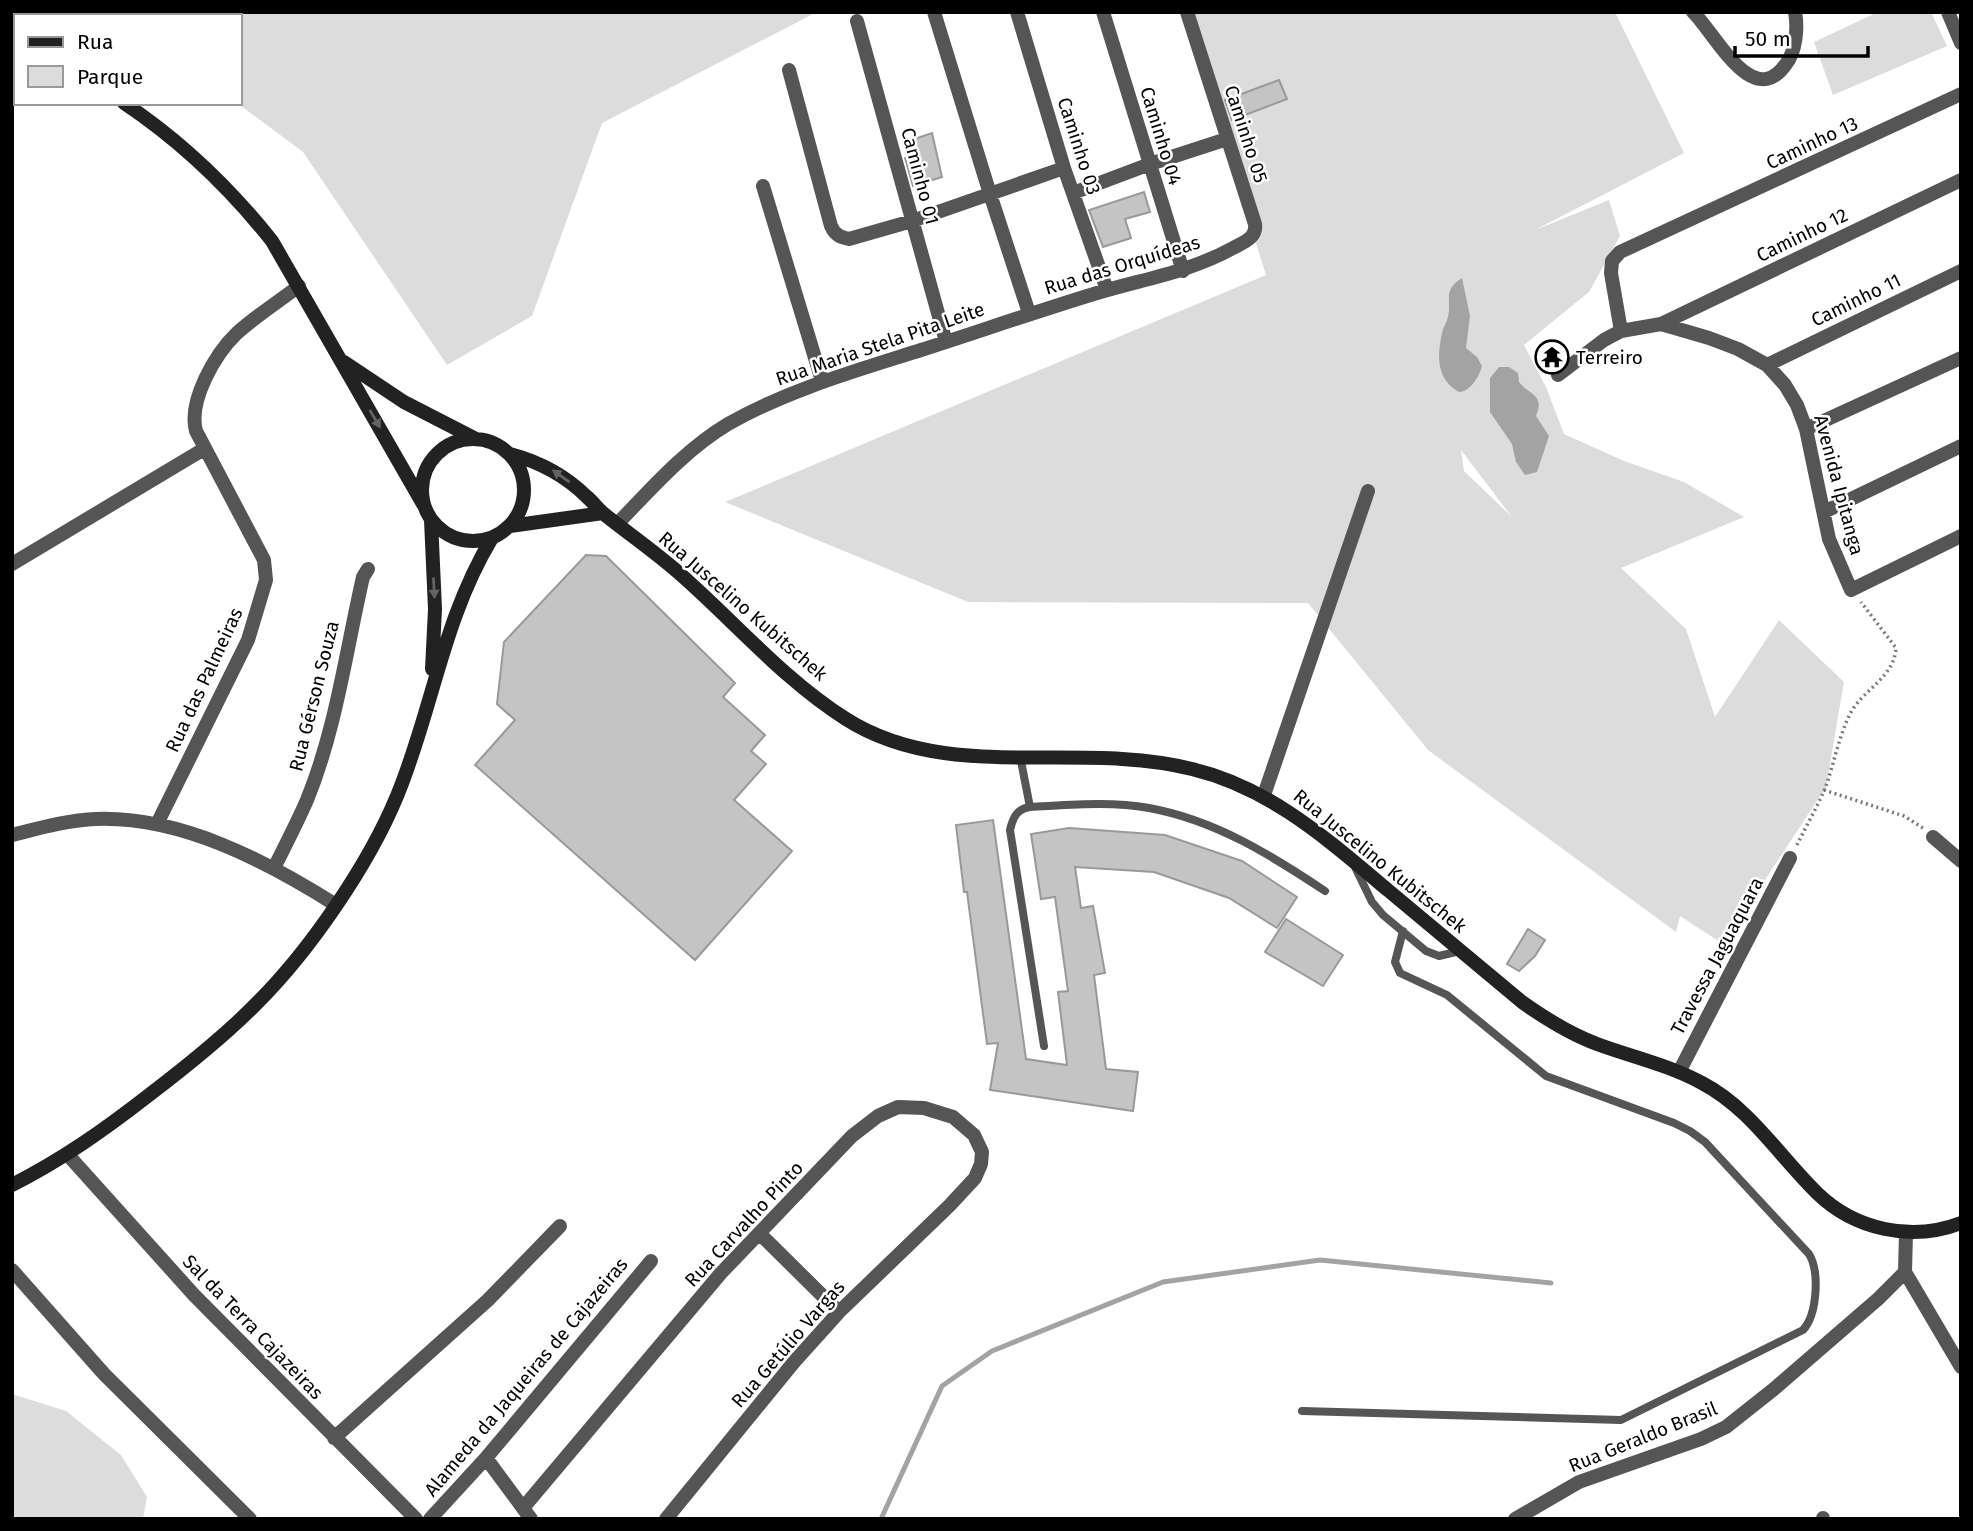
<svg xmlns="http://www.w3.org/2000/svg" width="1973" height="1531" font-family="'Fira Sans',sans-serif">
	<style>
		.green { fill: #dcdcdc; fill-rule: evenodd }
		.water { fill: #a3a3a3 }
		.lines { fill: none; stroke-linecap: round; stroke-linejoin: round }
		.stream { stroke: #a3a3a3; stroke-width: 5 }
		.building { fill: #c4c4c4; stroke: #999; stroke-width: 2 }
		.path { stroke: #777; stroke-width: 3.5; stroke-dasharray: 2 3.5; stroke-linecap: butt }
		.service { stroke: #555; stroke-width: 8 }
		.minor { stroke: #555; stroke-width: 14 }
		.secondary { stroke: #222; stroke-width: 14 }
		.oneway { fill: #646464 }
		.labels { text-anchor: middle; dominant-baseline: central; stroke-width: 5; stroke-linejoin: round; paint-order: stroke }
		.street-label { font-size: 19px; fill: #000; stroke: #fff }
		.poi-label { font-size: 19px; fill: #000; stroke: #fff; text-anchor: start }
	</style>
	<rect width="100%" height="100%" fill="#fff"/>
	<path class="green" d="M115,12H817L602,123L532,316L447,365L303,152L237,103H240V16H119Z
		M1183,12H1615L1684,153L1535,230L1609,200L1620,236L1589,292L1524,345L1546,387L1564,434L1624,461L1684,482L1744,517L1621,568L1686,629L1715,717L1779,620L1844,682L1826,787L1723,944L1680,916L1676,932L1428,750L1308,603L968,602L725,502L1266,275ZM1461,450L1512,517L1464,471Z
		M1878,12H1931L1947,46L1833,95L1814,42Z
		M12,1394L66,1411L121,1455L147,1497L143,1519H12Z"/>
	<path class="water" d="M1462,278L1470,316L1466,348L1477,357L1482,366C1479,377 1471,391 1459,392C1436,379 1437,356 1442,333C1443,327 1447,322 1448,317C1452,298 1442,291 1462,278Z
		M1499,367H1509L1518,373L1519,382C1530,396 1545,394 1536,416L1549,436L1537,472L1525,475L1516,462L1512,444L1490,412V378Z"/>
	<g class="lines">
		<path class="stream" d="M881,1519L942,1386L992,1351L1163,1282L1320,1260L1551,1283"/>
	</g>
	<path class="building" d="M1279,80L1287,99L1232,120L1225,100Z
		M932,133L942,177L913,186L905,158L908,157L906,153L909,152L906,142Z
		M1144,192L1150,212L1125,219L1131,238L1103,247L1089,210Z
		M1554,344L1563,359L1551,369L1540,353Z
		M586,555L606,556L735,683L723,697L765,735L751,751L766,764L734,800L792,851L695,960L475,765L515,720L497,704L504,642Z
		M993,820L1026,1059L1067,1065L1058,992L1068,991L1055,897L1041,899L1031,834L1069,828L1165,835L1242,861L1297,897L1277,928L1229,898L1154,872L1075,867L1081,908L1093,906L1105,973L1094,975L1106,1069L1138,1072L1133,1111L990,1090L998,1043L987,1044L967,892H964L956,825Z
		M1286,919L1343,955L1323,986L1265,952Z
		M1528,929L1545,940L1535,956L1519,971L1507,964Z"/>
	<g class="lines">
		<path class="path" d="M1824,790L1904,816L1923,828
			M1797,845C1806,826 1818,806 1826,786C1834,763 1839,736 1850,714C1863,689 1894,678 1896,648L1861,602"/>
		<path class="service" d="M1020,756L1030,807C1070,805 1110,801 1149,808C1215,820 1271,855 1325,891
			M1030,807C1017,809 1013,817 1010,830L1044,1046
			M1355,867L1372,902L1383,915L1426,951L1439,956L1460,951
			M1302,1411L1621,1420L1803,1330C1817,1315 1820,1272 1809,1254L1705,1142L1690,1131L1674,1123L1546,1076L1447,995L1400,973L1395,962L1403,931"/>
		<path class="minor" d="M934,12L990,194L1029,313
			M1017,12L1064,168L1107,290
			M1103,12L1183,271
			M1693,12C1715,33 1753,112 1786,64C1796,51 1798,28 1795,12
			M1948,12L1961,43
			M857,21L946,342
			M789,70L831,226C835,235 840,237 849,239L912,221L1064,168
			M1961,94L1620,252L1612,261L1611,273L1621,331L1661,324L1709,338L1738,349L1767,365L1785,385L1797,405L1806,429L1829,539L1851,590L1961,536
			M763,186L822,381
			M1073,193L1150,164L1227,139
			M1661,324L1961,180
			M1767,365L1961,271
			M1558,375L1604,340L1621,331
			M1806,429L1961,358
			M1824,512L1961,446
			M618,523C652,488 686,449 728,424C788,390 855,371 921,350C980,331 1038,311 1097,293C1143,279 1190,272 1233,248C1244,242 1257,238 1255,224L1187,12
			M12,564L204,449
			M1264,795L1368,491
			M157,824L248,640L266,580L264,560L196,431C188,401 215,354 237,333C256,316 278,302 299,286
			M12,835C40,828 68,820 96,819C181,816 266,861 336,905
			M1933,837L1961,861
			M274,868C285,846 297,823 307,800C336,729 346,651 363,577L368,569
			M1679,1072L1790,858
			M68,1155L194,1295L416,1519
			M1906,1233L1905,1272L1961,1367
			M760,1234L839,1312
			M12,1270L104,1374L250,1519
			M334,1438L488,1300L560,1226
			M486,1458L531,1519
			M523,1508L721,1273L852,1136L878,1116L898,1107L924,1108L953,1117L974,1135L982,1152L981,1164L975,1178L950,1205L839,1312L794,1362L666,1519
			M1823,1518V1519
			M430,1519L486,1458L651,1261
			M1515,1519L1579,1482L1701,1439L1726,1427L1774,1389L1878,1299L1905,1272"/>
		<path class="secondary" d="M18,12L20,16
			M124,103C181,141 229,187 272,241L423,504
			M344,362L404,402L476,439
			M422 490a51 51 0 1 1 102 0a51 51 0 1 1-102 0Z
			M510,454C540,462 565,475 587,497C593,502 598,509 604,514C629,534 655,552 679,573C735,622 783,679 846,719C948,784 1079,740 1192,769C1271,788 1328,840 1389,891C1433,928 1478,965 1522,1002C1546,1019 1570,1034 1597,1044C1632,1057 1669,1065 1702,1083C1750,1108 1779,1156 1817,1193C1855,1230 1912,1242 1961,1223
			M431,520L435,609L432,669
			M510,526L603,513
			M12,1185C63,1159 104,1130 149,1095C187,1066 225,1036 258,1002C310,950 369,864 397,796C433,709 442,621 492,538"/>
	</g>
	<defs><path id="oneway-solid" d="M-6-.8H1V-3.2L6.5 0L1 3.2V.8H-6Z" transform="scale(1.75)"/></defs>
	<g class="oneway">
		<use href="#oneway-solid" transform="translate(375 419) rotate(60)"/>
		<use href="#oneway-solid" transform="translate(561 476) rotate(-145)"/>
		<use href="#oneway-solid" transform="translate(434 588) rotate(87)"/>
	</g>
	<defs>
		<symbol id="temple-ring" viewBox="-11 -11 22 22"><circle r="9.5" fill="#fff" stroke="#000" stroke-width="1.5"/><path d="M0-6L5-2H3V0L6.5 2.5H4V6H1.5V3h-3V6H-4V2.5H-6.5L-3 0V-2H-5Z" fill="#000"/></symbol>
	</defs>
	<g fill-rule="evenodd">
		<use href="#temple-ring" x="1533" y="338" width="38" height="38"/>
	</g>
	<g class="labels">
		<g class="street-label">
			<text transform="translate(1246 134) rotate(72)">Caminho 05</text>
			<text transform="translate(1161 136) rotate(73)">Caminho 04</text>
			<text transform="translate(1812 143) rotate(-25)">Caminho 13</text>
			<text transform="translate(1079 146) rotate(72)">Caminho 03</text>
			<text transform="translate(920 176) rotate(75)">Caminho 01</text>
			<text transform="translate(1802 235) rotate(-26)">Caminho 12</text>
			<text transform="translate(1122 265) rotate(-17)">Rua das Orquídeas</text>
			<text transform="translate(1856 300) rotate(-26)">Caminho 11</text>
			<text transform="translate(880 344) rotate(-19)">Rua Maria Stela Pita Leite</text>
			<text transform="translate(1839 485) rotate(75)">Avenida Ipitanga</text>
			<text transform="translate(743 606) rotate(41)">Rua Juscelino Kubitschek</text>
			<text transform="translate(204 680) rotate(-65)">Rua das Palmeiras</text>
			<text transform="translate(314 696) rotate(-76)">Rua Gérson Souza</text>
			<text transform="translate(1380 861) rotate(39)">Rua Juscelino Kubitschek</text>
			<text transform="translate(1717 956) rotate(-62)">Travessa Jaguaquara</text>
			<text transform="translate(744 1224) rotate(-47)">Rua Carvalho Pinto</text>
			<text transform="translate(253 1327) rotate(46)">Sal da Terra Cajazeiras</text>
			<text transform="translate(788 1344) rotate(-49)">Rua Getúlio Vargas</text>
			<text transform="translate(526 1377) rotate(-50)">Alameda da Jaqueiras de Cajazeiras</text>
			<text transform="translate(1643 1437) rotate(-22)">Rua Geraldo Brasil</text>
		</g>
		<g class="poi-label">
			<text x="1576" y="357">Terreiro</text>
		</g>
	</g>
	<rect width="1973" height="1531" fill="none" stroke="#000000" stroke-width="28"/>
	<rect x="14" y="14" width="228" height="91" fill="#ffffff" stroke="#999999" stroke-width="2"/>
	<rect x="28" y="37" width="35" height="10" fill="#222222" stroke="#999999" stroke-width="2"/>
	<text x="77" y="49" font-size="21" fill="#000000">Rua</text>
	<rect x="28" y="66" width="35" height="21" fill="#dcdcdc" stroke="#999999" stroke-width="2"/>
	<text x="77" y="84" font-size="21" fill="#000000">Parque</text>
	<path d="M1735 46v10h133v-10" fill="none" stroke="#000000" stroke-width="3.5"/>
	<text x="1745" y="46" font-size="21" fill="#000000" stroke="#ffffff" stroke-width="5" paint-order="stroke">50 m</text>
</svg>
